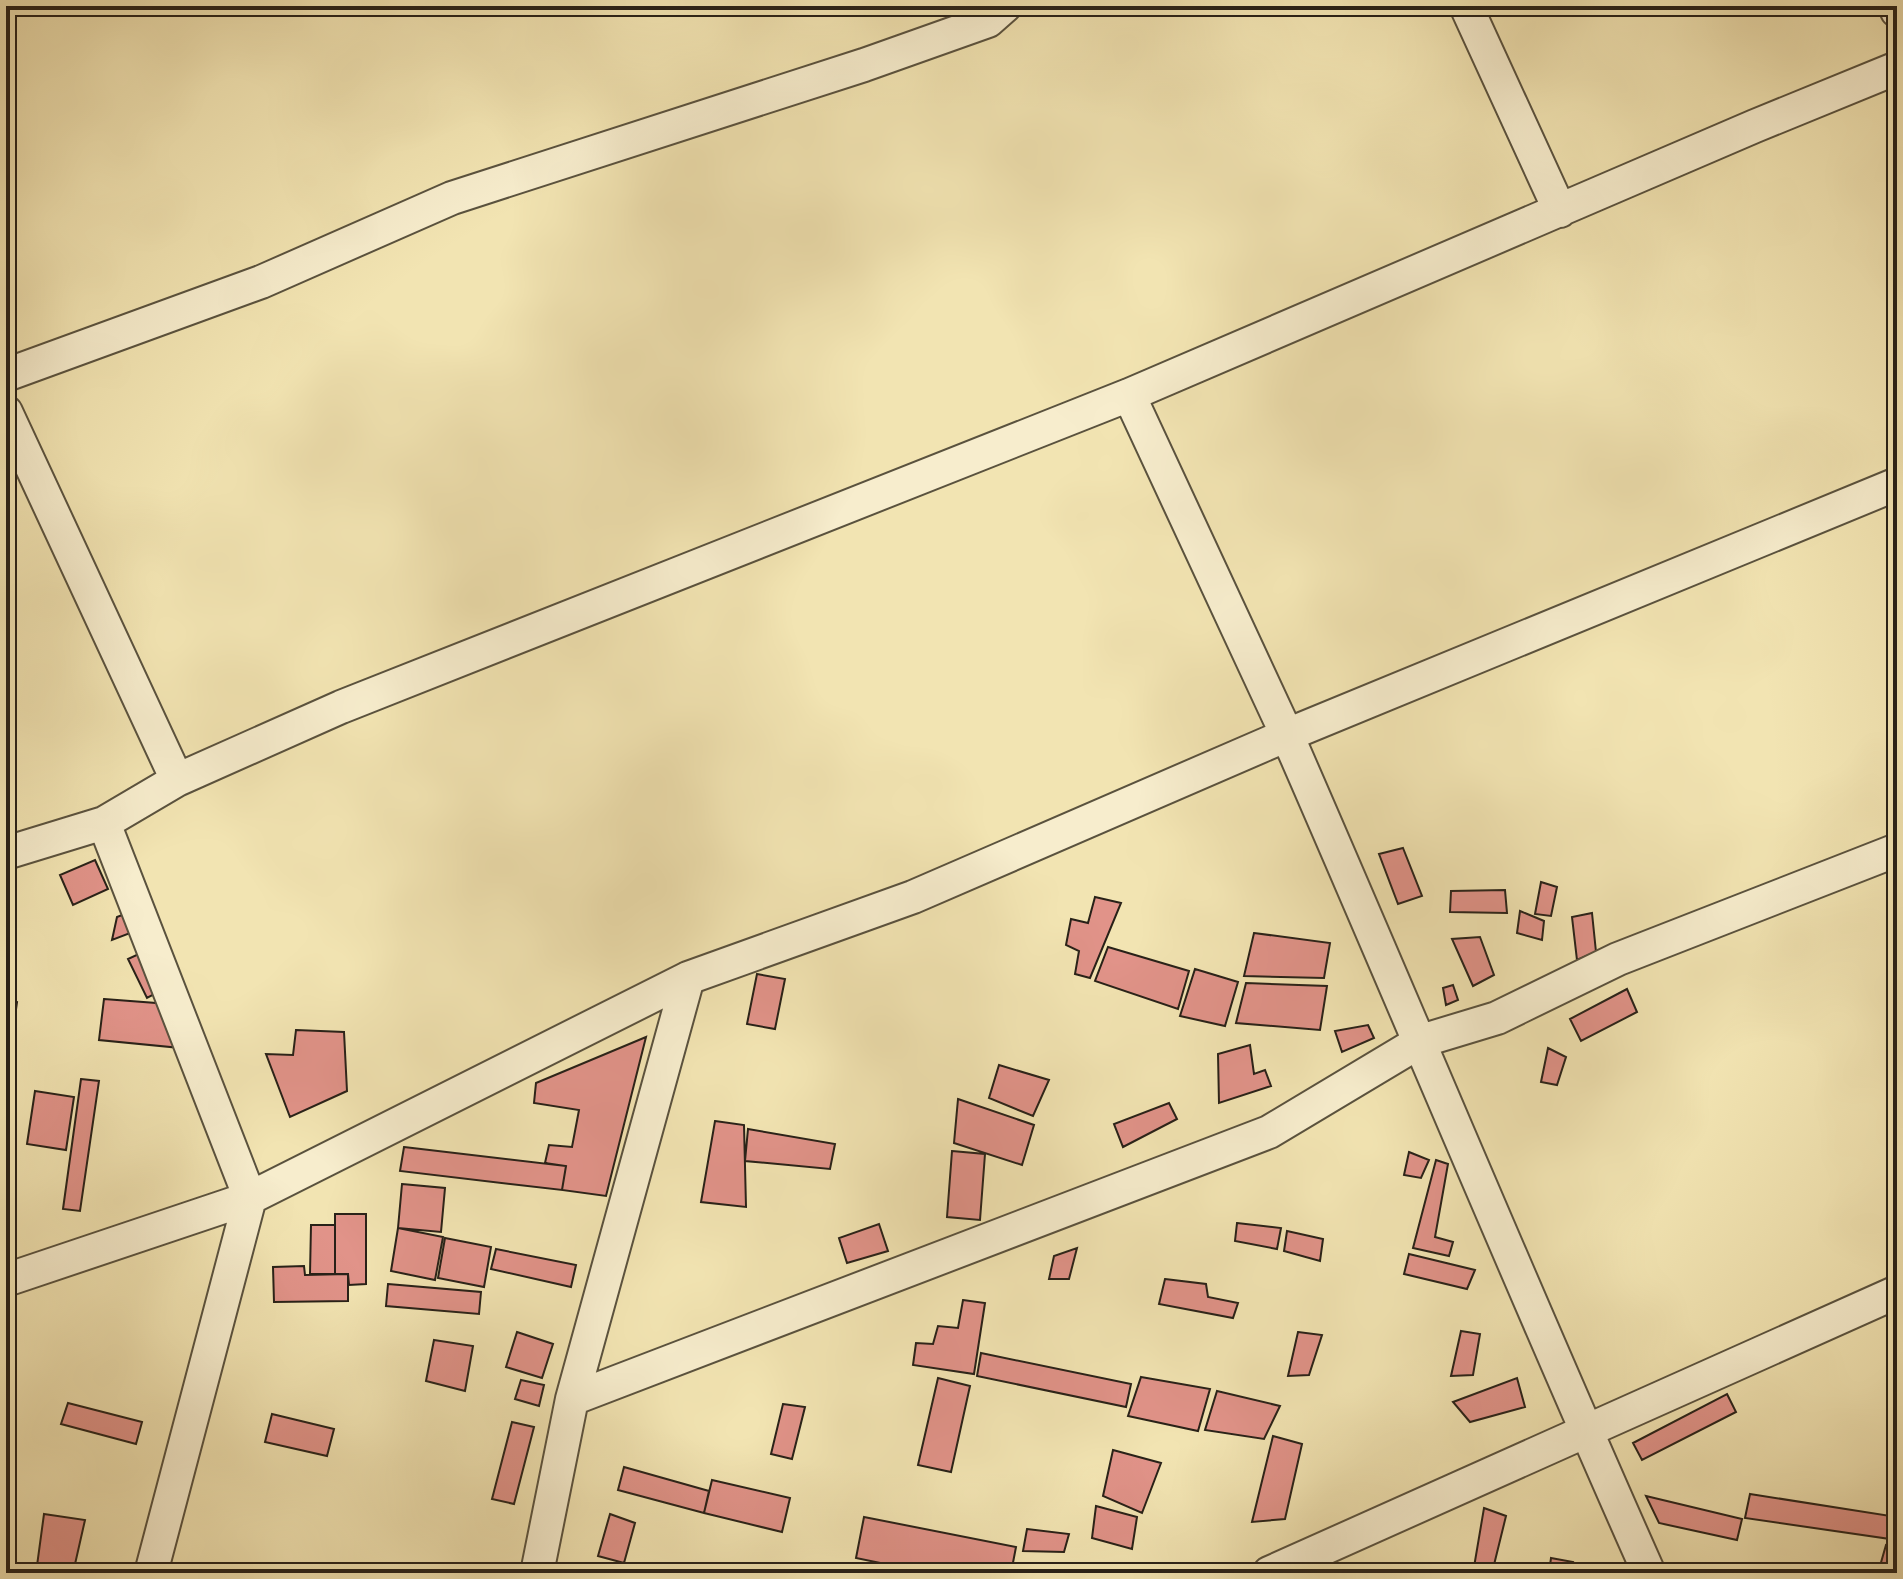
<svg xmlns="http://www.w3.org/2000/svg" width="1903" height="1579" font-family="'Old Standard TT',serif">
	<style>
		.building { fill: #e19389; stroke: #282118; stroke-width: 2 }
		.lines { fill: none; stroke-linecap: round; stroke-linejoin: round }
		.minor-casing { stroke: #5a523e; stroke-width: 36 }
		.minor { stroke: #f7edcd; stroke-width: 32 }
	</style>
	<rect width="100%" height="100%" fill="#f2e4b2"/>
	<filter id="stains"><feTurbulence type="fractalNoise" baseFrequency=".0025" numOctaves="4"/><feColorMatrix values="0 0 0 0 .2 0 0 0 0 .09 0 0 0 0 .02 0 0 0 .5 -.17"/></filter>
	<radialGradient id="worn" r=".72"><stop offset=".6" stop-color="#630" stop-opacity="0"/><stop offset="1" stop-color="#630" stop-opacity=".3"/></radialGradient>
	<path class="building" d="M1403,848L1422,896L1398,904L1379,854Z
		M95,860L108,889L73,905L60,875Z
		M1541,882L1557,887L1551,916L1535,914Z
		M1505,890L1507,913L1450,912L1451,891Z
		M1095,897L1121,903L1090,978L1075,974L1079,951L1066,945L1071,919L1088,923Z
		M1520,911L1544,921L1542,940L1517,933Z
		M127,913L133,932L112,940L117,917Z
		M1592,913L1596,952L1577,960L1572,917Z
		M1254,933L1330,943L1324,978L1244,976Z
		M1480,937L1494,975L1473,986L1452,939Z
		M1108,947L1189,971L1178,1009L1095,981Z
		M143,952L162,990L147,998L128,959Z
		M1195,969L1238,982L1225,1026L1180,1016Z
		M757,974L785,979L775,1029L747,1024Z
		M1246,983L1327,986L1320,1030L1236,1023Z
		M1453,985L1458,1000L1446,1005L1443,988Z
		M1627,989L1637,1012L1581,1041L1570,1019Z
		M104,999L169,1004L181,1048L99,1040Z
		M6,1000L17,1002L13,1031L6,1030Z
		M1368,1025L1374,1038L1342,1052L1335,1031Z
		M296,1030L344,1032L347,1091L290,1117L266,1054L293,1055Z
		M646,1037L606,1196L562,1190L566,1166L545,1163L549,1145L572,1147L579,1110L534,1103L536,1083Z
		M1250,1045L1254,1074L1265,1070L1271,1086L1219,1103L1218,1054Z
		M1548,1048L1566,1057L1557,1085L1541,1082Z
		M999,1065L1049,1080L1033,1116L989,1098Z
		M6,1070L12,1071L6,1116Z
		M81,1079L99,1081L80,1211L63,1209Z
		M35,1091L74,1097L66,1150L27,1144Z
		M958,1099L1034,1125L1022,1165L954,1143Z
		M1169,1103L1177,1119L1123,1147L1114,1124Z
		M715,1121L744,1125L746,1207L701,1202Z
		M748,1129L835,1144L830,1169L745,1161Z
		M404,1147L566,1166L562,1190L400,1171Z
		M952,1151L985,1154L980,1220L947,1217Z
		M1409,1152L1429,1160L1421,1178L1404,1175Z
		M1436,1160L1448,1164L1435,1237L1453,1242L1449,1256L1413,1248Z
		M402,1184L445,1188L441,1232L398,1228Z
		M335,1214H366V1284L349,1285L348,1274H335Z
		M1237,1223L1281,1228L1277,1249L1235,1241Z
		M879,1224L888,1251L847,1263L839,1238Z
		M311,1225H335V1274H310Z
		M398,1228L443,1237L435,1280L391,1271Z
		M1287,1231L1323,1239L1320,1261L1284,1251Z
		M445,1238L491,1247L484,1287L438,1278Z
		M1077,1248L1069,1279H1049L1054,1256Z
		M496,1249L576,1265L571,1287L491,1269Z
		M1409,1254L1475,1270L1467,1289L1404,1274Z
		M304,1266L305,1275L348,1274V1301L274,1302L273,1267Z
		M1165,1279L1206,1284L1208,1297L1238,1303L1233,1318L1159,1304Z
		M388,1284L481,1292L479,1314L386,1306Z
		M963,1300L985,1303L974,1374L913,1365L916,1343L933,1344L938,1326L958,1328Z
		M1461,1331L1480,1334L1473,1375L1451,1376Z
		M517,1332L553,1344L542,1378L506,1367Z
		M1298,1332L1322,1335L1309,1375L1288,1376Z
		M434,1340L473,1346L465,1391L426,1381Z
		M981,1353L1131,1384L1126,1407L977,1376Z
		M1141,1377L1210,1389L1198,1431L1128,1416Z
		M938,1378L970,1386L951,1472L918,1465Z
		M1517,1378L1525,1407L1470,1422L1453,1402Z
		M521,1380L544,1385L539,1406L515,1399Z
		M1217,1391L1280,1406L1264,1439L1205,1430Z
		M1727,1394L1736,1412L1642,1460L1633,1443Z
		M68,1403L142,1422L136,1444L61,1424Z
		M783,1404L805,1407L792,1459L771,1454Z
		M272,1414L334,1429L327,1456L265,1442Z
		M512,1422L534,1427L514,1504L492,1499Z
		M1273,1436L1302,1444L1285,1519L1252,1522Z
		M1113,1450L1161,1463L1142,1513L1103,1496Z
		M624,1467L709,1491L704,1513L618,1490Z
		M712,1480L790,1498L782,1532L704,1513Z
		M1750,1494L1897,1517V1540L1745,1518Z
		M1646,1496L1742,1519L1737,1540L1659,1523Z
		M1096,1506L1137,1517L1132,1549L1092,1538Z
		M1484,1508L1506,1516L1492,1573H1473Z
		M44,1514L85,1520L73,1573H36Z
		M610,1514L635,1523L624,1563L598,1556Z
		M864,1517L1016,1547L1011,1573H929L856,1558Z
		M1027,1529L1069,1534L1064,1552L1023,1551Z
		M1886,1545L1897,1548V1573H1878Z
		M1551,1558L1573,1562L1570,1573H1549Z"/>
	<g class="lines">
		<defs>
			<path id="minor" d="M1466,6L1560,211
				M1895,6L1897,11
				M6,375L261,282L452,198L864,65L988,21L1005,6
				M6,412L177,780
				M104,823L250,1198L151,1573
				M6,853L104,823L177,780L341,707L1129,395L1755,126L1897,68
				M6,1280L250,1198L688,978L913,897L1287,735L1129,395
				M572,1399L1269,1132L1421,1041L1497,1018L1618,959L1897,850
				M537,1573L572,1399L688,978
				M1269,1573L1897,1292
				M1649,1573C1525,1295 1409,1014 1287,735L1897,484"/>
		</defs>
		<use href="#minor" class="minor-casing"/>
		<use href="#minor" class="minor"/>
	</g>
	<rect width="1903" height="1579" fill="none" stroke="#f2e4b2" stroke-width="32"/>
	<rect x="8" y="8" width="1887" height="1563" fill="none" stroke="#282118" stroke-width="4"/>
	<rect x="16" y="16" width="1871" height="1547" fill="none" stroke="#282118" stroke-width="2"/>
	<rect width="100%" height="100%" filter="url(#stains)"/>
	<rect width="100%" height="100%" fill="url(#worn)"/>
</svg>
